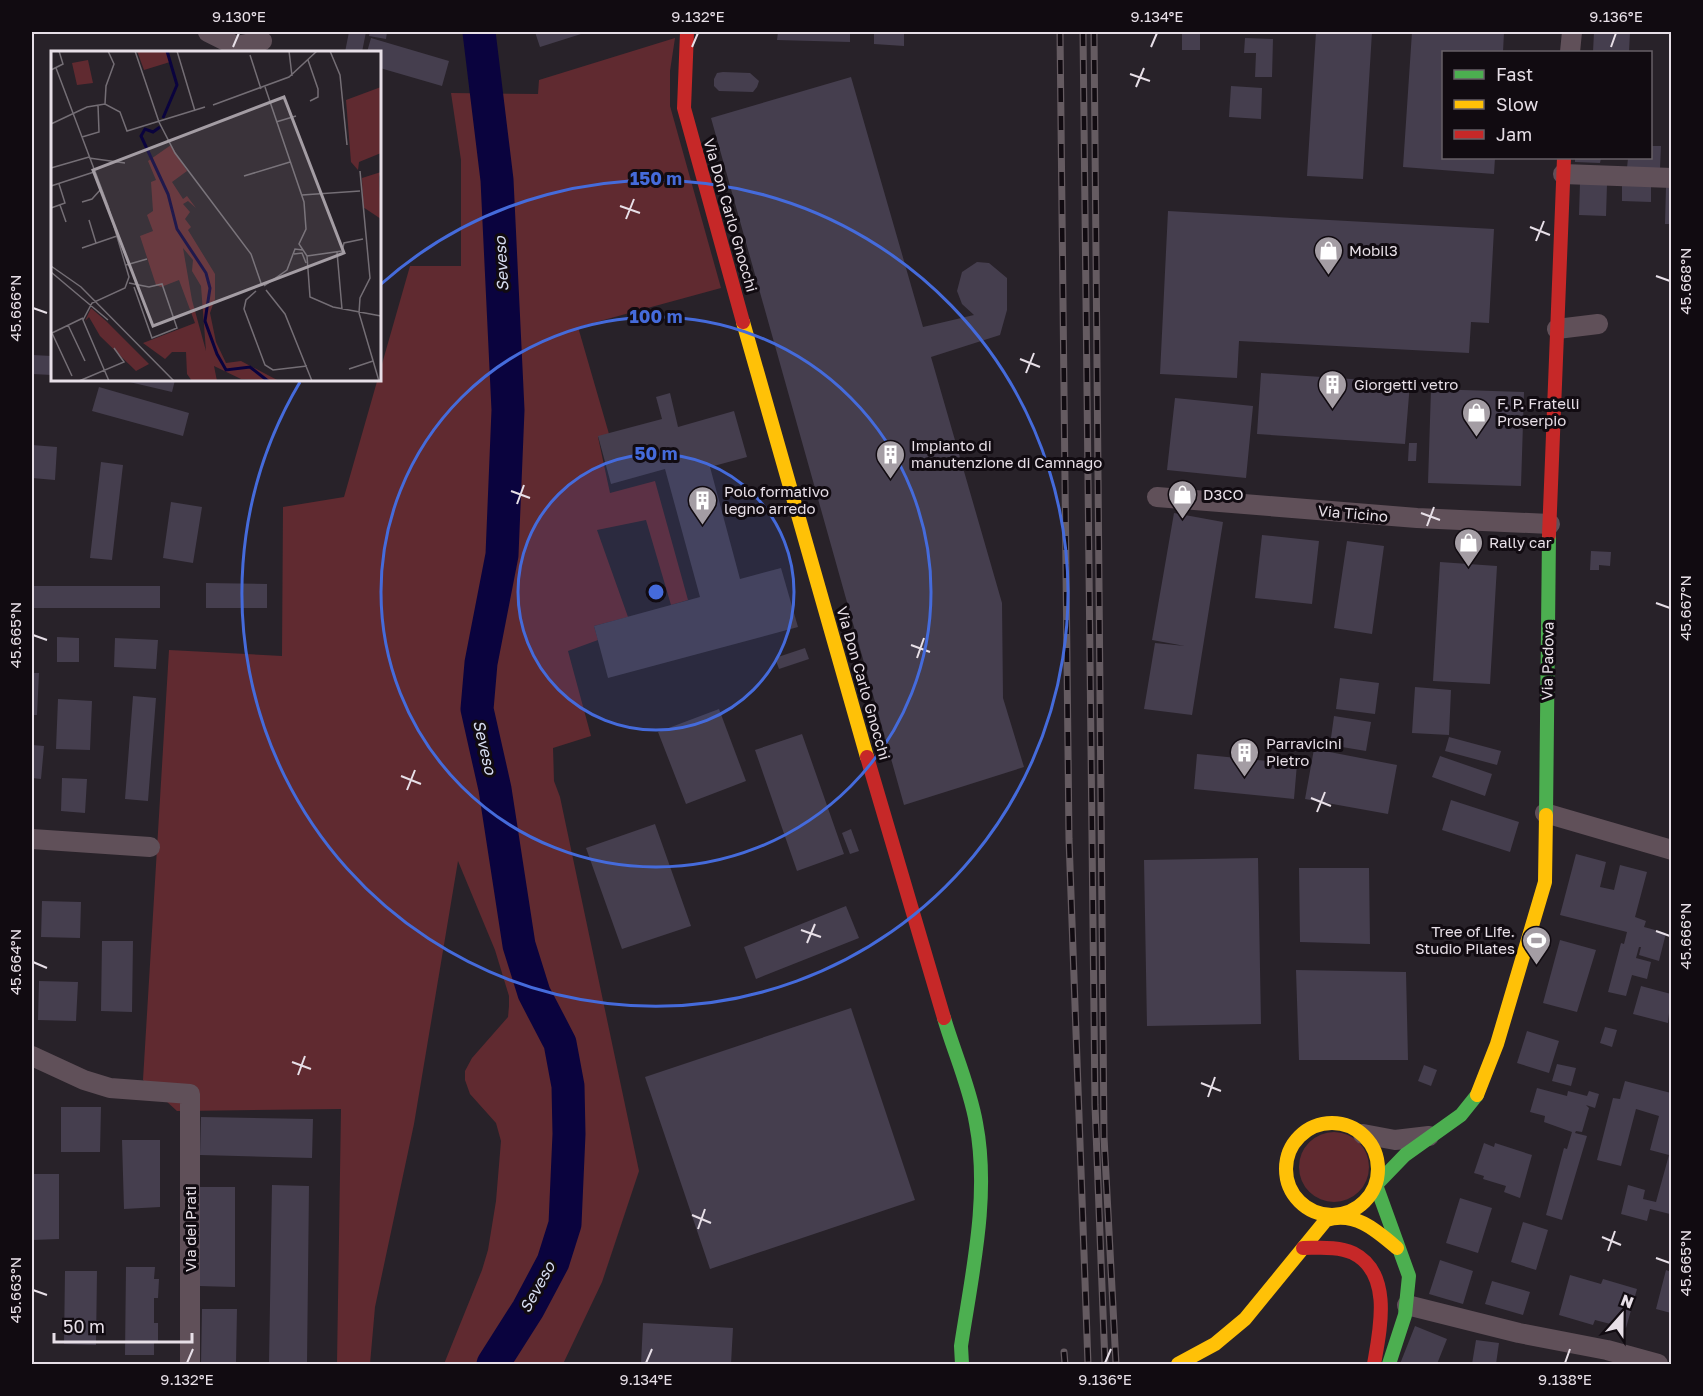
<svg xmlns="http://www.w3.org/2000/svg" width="1703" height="1396" font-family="'Golos Text',sans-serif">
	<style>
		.green { fill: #602a30 }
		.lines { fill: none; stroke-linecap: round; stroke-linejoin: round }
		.river { stroke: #0a033e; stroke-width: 33 }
		.building { fill: #453e4e }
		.street { stroke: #605059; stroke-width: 20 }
		.fast { stroke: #4caf50; stroke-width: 14 }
		.slow { stroke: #ffc107; stroke-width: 14 }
		.jam { stroke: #c62828; stroke-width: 14 }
		.rail-casing { stroke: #655b61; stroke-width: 7 }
		.rail { stroke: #110b11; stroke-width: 4.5; stroke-dasharray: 14; stroke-linecap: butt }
		.ticks { fill: none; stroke: #e7dfe7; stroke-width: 2 }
		.ring { fill: none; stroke: #456bdb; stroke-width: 3 }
		.labels { text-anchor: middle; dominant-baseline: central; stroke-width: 6; stroke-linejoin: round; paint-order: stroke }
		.street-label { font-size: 15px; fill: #e7dfe7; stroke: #110b11 }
		.poi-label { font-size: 15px; fill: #e7dfe7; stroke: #110b11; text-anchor: start }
		.water-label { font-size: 16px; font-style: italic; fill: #d6dcf0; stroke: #110b11 }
		.inset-river { fill: none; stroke: #0a033e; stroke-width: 3 }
		.inset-road { fill: none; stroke: #746e75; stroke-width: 1.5 }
		.view { fill: #a49da4; fill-opacity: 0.15; stroke: #a49da4; stroke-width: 3 }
		.inset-edge { fill: none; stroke: #e7dfe7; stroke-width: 3 }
		.centre { fill: #456bdb; stroke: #110b11; stroke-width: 3 }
		.ring-label { font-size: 18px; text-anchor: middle; font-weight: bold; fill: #456bdb; stroke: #110b11; stroke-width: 6; stroke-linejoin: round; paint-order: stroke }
		.neatline { fill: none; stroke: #e7dfe7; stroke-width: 2 }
		.ticks-label { font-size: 15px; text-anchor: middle; fill: #e7dfe7 }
	</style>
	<rect width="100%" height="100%" fill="#282229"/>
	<path class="green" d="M675,38L670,71V106L721,288L578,327L609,434L598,437L610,493L655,481L688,600L671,605L646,520L597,530L628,617L594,626L598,640L568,651L591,736L553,748L554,781L560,797L639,1171L602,1282L563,1364H444L482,1270L488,1250L496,1201L501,1141L496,1123L470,1094L465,1080V1071L472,1058L508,1017L509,1006V996L495,950L458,861L414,1124L375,1307L370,1364H337L341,1109L177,1111L143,1080L169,650L282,656L283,507L344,497L410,266H461V160L451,93L538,94L539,80Z
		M1299 1167a35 35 0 1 1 70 0a35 35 0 1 1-70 0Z"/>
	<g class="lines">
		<path class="river" d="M479,32L497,180L508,410L502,555L481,663L477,709L495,789L519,945L534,993L560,1043L568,1086L569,1134L565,1224L553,1262L528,1309L493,1364"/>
	</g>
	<path class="building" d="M349,32H366L362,52H345Z
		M370,32H387L386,39L369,36Z
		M535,32H580L581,34L540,47Z
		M778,32H850V42L777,40Z
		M874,32H904V46L874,44Z
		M1182,32H1200V50H1182Z
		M1316,32H1372L1363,179L1307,176Z
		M1412,32H1504L1503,52H1443V158H1495L1494,174L1403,167Z
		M1594,32H1630L1629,52H1593Z
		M371,38L449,61L442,86L380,68V52H367Z
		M1245,38L1273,39L1272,77H1255L1256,53H1244Z
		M723,72L750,73L759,81L757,87L753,92L719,91L714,86V79L717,73Z
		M851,77L923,327L974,315L962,304L957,291L962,272L977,262L989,263L1007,278V310L1000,335L931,357L1002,603L1003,698L1024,767L904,805L711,118Z
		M1231,86L1262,88L1261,119L1229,117Z
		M1650,146H1661L1660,169L1627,168L1628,158H1650Z
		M1575,158H1601L1600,163L1575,162Z
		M1580,183L1607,184L1606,216L1579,215Z
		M1622,185L1651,186V202L1622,201Z
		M1666,187H1671V224H1665Z
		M1168,211L1494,229L1489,323L1471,322L1469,353L1239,341L1237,378L1160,374Z
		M32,355L52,356V375L32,374Z
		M1261,373L1410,383L1405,444L1257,434Z
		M121,380H175L172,392Z
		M99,387L189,413L183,436L92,411Z
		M1431,389L1524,392L1521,486L1428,483Z
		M670,393L678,427L734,411L747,457L710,467L740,579L781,568L798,627L608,678L594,626L700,597L665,469L611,484L598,436L662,419L656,397Z
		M1175,398L1253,406L1246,478L1167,470Z
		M1409,443H1417L1416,461H1408Z
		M32,445L57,447L55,480L32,478Z
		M101,462L123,465L112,560L90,558Z
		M171,502L202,507L193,563L163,558Z
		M1174,513L1223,522L1192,715L1144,709L1155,643L1185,646L1152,640Z
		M1262,535L1319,541L1312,604L1255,598Z
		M1347,541L1384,546L1372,634L1334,628Z
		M1591,551L1611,552L1610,566L1599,565V570H1590Z
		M1440,562L1497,566L1490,684L1433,681Z
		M206,583L267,584V608H206Z
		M32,586H160V608H32Z
		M57,637L79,638V662H57Z
		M115,638L158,640L156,669L114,667Z
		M805,648L809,659L779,669L775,658Z
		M32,673H39L37,715H32Z
		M1340,678L1379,683L1375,714L1336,709Z
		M1415,687L1451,690L1449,735L1412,733Z
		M133,696L156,698L148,801L125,799Z
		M58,699L92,701L90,750L56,749Z
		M719,709L746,781L686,804L658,732Z
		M1334,716L1371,722L1366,751L1330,745Z
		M802,734L844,854L797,871L755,750Z
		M1449,737L1501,751L1497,765L1445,751Z
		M32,745L44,746L41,779L32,778Z
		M1314,749L1397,765L1388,814L1305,799Z
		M1197,754L1297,764L1294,799L1194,789Z
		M1440,756L1492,774L1485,796L1432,777Z
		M62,778L87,779L85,813L61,811Z
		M1451,800L1519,822L1510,852L1442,830Z
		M655,824L691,926L622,949L586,848Z
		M851,829L859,851L850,854L842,833Z
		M1576,854L1606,862L1600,887L1614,890L1620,865L1647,872L1635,917L1646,921L1644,927L1666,933L1659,961L1639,955L1641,947H1639L1636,958L1651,962L1647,979L1632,975L1626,996L1608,992L1621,943L1624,944L1627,932L1560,915Z
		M1258,858L1261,1024L1147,1026L1144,860Z
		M1299,868H1369L1370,944L1300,942Z
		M42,901L81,902L80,938L41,937Z
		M846,906L859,938L756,979L744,947Z
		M1560,940L1596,950L1577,1012L1543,1003Z
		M102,941H133L132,1012L101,1011Z
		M1296,970L1406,972L1408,1060H1299Z
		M39,981L78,982L76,1021L38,1020Z
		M1641,986L1671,994L1668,1023L1633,1014Z
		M851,1008L915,1200L710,1269L645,1077Z
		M1605,1027L1617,1030L1612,1047L1600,1043Z
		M1527,1031L1559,1041L1549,1073L1517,1063Z
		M1557,1064L1576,1068L1571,1086L1552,1081Z
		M1424,1065L1437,1070L1431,1086L1418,1081Z
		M1625,1081L1671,1093V1207L1670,1214L1650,1209L1647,1221L1621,1214L1628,1185L1645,1190L1643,1199L1656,1202L1669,1155L1650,1150L1659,1116L1636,1109L1621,1166L1597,1160L1613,1098L1620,1099Z
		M1537,1088L1567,1096L1568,1091L1587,1096L1589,1091L1599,1094L1595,1108L1586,1105L1589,1108L1582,1132L1576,1131L1575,1133L1587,1136L1562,1220L1546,1215L1564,1148L1567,1149L1572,1132L1544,1122L1545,1116L1530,1112Z
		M61,1107H101L100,1152H61Z
		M201,1117L313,1119L312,1158L200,1155Z
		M122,1140H160V1207L124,1209Z
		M1484,1143L1494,1147L1495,1143L1532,1155L1520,1198L1504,1192L1506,1186L1483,1179L1484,1176L1474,1173Z
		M32,1174H59V1239L32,1240Z
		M272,1185L309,1186L307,1364H269Z
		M199,1187H235V1287L199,1286Z
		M1460,1198L1492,1208L1478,1253L1446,1243Z
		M1523,1222L1548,1230L1536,1270L1511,1262Z
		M1440,1260L1473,1271L1463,1304L1429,1294Z
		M126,1267H155L154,1279H159L158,1298H154V1323H158V1342H154V1355H125Z
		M1666,1270L1671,1272V1313L1656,1309Z
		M65,1271H97L96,1345L64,1344Z
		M1570,1275L1601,1284L1603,1279L1637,1289L1626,1328L1595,1320L1593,1325L1559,1315Z
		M1492,1281L1530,1292L1523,1315L1485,1304Z
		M202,1309H237L236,1364H201Z
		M643,1323L733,1328L731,1364H641Z
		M1415,1326L1447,1339L1437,1364H1400Z
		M1476,1340L1499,1343L1496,1364H1472Z"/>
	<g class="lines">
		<path class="street" d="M208,32L236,46L262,41
			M1570,52L1572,32
			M1563,174L1672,178
			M1557,329L1598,324
			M1157,497L1417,518L1550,524
			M1545,813L1672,850
			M32,839L150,847
			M32,1056L84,1080L110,1088L190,1094V1364
			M1363,1134L1395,1140L1429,1136
			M1407,1305L1519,1333L1607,1350L1658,1364"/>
		<path class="fast" d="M1546,815L1549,535
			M944,1018C954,1052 970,1088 976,1123C990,1196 972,1273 961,1346L962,1364
			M1389,1364L1405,1315L1409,1276L1376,1185L1405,1155L1461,1115L1477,1095"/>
		<path class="slow" d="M743,322L867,757
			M1477,1095L1497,1044L1545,882L1546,815
			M1286 1169a46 46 0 1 1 92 0a46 46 0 1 1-92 0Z
			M1178,1364L1215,1344L1245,1319L1326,1220C1355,1211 1376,1230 1397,1248"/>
		<path class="jam" d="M687,32L684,108L743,322
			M1549,535L1564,158
			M867,757L944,1018
			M1303,1248C1319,1248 1338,1246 1353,1253C1393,1273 1380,1330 1374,1364"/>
		<defs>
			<path id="rail" d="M1060,32L1069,839L1088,1364
				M1083,32L1095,1105L1105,1364
				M1094,32L1104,1137L1116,1364
				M1064,1352L1065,1364"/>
		</defs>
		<use href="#rail" class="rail-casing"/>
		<use href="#rail" class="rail"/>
	</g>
	<path class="ticks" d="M233,47L239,33M692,47L698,33M1151,47L1157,33M1611,47L1616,33M1130,74L1150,81M1136,87L1144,68M620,206L640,213M626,219L634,199M1530,227L1550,235M1536,241L1544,221M1656,276L1670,281M33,308L47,313M1020,359L1040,367M1026,373L1034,353M511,491L530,498M517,504L524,485M1421,513L1440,520M1427,526L1434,507M1656,603L1670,608M33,635L47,640M911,645L930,652M917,658L924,638M401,776L421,784M407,790L415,770M1311,798L1331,806M1317,812L1325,792M801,930L821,937M1656,931L1670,936M807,943L815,924M33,962L47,968M292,1062L311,1069M298,1075L305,1056M1201,1083L1221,1091M1208,1097L1215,1077M692,1215L711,1223M698,1229L705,1209M1602,1237L1621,1245M1608,1251L1615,1231M1656,1258L1670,1263M33,1290L47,1295M187,1363L193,1349M646,1363L652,1349M1105,1363L1111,1349M1565,1363L1570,1349"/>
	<circle cx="656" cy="592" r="138" fill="#456bdb" fill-opacity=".12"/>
	<g class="ring">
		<circle cx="656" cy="592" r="138"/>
		<circle cx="656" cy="592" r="275"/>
		<path d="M380 285A413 413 0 1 1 300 382"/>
	</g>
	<defs>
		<symbol id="shop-pin" viewBox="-11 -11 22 30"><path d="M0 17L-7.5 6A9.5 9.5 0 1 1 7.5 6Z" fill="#a49da4" stroke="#110b11"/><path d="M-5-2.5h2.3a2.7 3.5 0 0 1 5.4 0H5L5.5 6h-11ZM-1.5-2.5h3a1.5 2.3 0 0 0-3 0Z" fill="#fff"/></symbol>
		<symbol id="building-pin" viewBox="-11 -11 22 30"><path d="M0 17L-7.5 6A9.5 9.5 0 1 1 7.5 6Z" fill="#a49da4" stroke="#110b11"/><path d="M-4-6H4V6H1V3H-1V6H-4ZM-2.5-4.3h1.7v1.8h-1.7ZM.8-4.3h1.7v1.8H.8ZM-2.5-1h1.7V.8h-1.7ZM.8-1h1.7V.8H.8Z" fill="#fff"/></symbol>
		<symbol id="stadium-pin" viewBox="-11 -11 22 30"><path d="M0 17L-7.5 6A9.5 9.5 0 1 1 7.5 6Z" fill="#a49da4" stroke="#110b11"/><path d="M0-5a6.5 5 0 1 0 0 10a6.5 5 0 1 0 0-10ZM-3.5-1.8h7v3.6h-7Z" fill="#fff"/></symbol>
	</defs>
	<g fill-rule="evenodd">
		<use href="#shop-pin" x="1312" y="234" width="33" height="45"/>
		<use href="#building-pin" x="1316" y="368" width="33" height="45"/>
		<use href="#shop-pin" x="1460" y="396" width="33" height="45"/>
		<use href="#building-pin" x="874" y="438" width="33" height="45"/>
		<use href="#shop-pin" x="1166" y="478" width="33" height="45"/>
		<use href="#building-pin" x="686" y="484" width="33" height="45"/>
		<use href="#shop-pin" x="1452" y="526" width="33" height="45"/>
		<use href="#building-pin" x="1228" y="736" width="33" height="45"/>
		<use href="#stadium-pin" x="1520" y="924" width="33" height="45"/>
	</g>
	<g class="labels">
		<g class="street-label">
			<text transform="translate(731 215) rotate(74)">Via Don Carlo Gnocchi</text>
			<text transform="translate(1353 513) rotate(5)">Via Ticino</text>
			<text transform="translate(1547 661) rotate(-89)">Via Padova</text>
			<text transform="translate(864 683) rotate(74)">Via Don Carlo Gnocchi</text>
			<text transform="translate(190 1229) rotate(-90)">Via dei Prati</text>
		</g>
		<g class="poi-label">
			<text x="1349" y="250">Mobil3</text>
			<text x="1354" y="384">Giorgetti vetro</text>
			<text x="1497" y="403">F. P. Fratelli<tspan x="1497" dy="17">Proserpio</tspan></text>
			<text x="911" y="445">Impianto di<tspan x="911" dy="17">manutenzione di Camnago</tspan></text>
			<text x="724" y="491">Polo formativo<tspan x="724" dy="17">legno arredo</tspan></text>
			<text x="1203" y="494">D3CO</text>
			<text x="1489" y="542">Rally car</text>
			<text x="1266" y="743">Parravicini<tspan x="1266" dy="17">Pietro</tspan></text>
			<text x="1515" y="931" text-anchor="end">Tree of Life.<tspan x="1515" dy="17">Studio Pilates</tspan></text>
		</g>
		<g class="water-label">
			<text transform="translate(501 264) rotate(-93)">Seveso</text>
			<text transform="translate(485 747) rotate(77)">Seveso</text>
			<text transform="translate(537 1287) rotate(-61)">Seveso</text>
		</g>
	</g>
	<g transform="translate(51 51)">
		<rect width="330" height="330" fill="#282229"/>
		<path d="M86,0H115L119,11L93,19ZM37,9L42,32L26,34L21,12ZM330,36V102L308,111L307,119L300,111L295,49ZM120,94L136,120L121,131L132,148L136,145L145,157L137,150L132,153L139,161L134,168L140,176L137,179L164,223V248L159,262L165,291L175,312L190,310L228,330L190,328L163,315L166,330H141L136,323L135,301H121L114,308L92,292L144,272L128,229L110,236L105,234L89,185L102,180L96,164L102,160L100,131L105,129L97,110ZM132,197L142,209L141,220L150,235L155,300L141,249ZM330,121L328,126L330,168L312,156L311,127ZM40,257L55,270L98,313L85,320L49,285L38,266L34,270Z" fill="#602a30" fill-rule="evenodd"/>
		<path class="inset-river" d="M112,67L126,34L116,0M109,76L102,81L94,78L90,85L117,143L126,178L155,222L159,237L154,270L166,303L175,319L199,316L217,330"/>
		<path class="inset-road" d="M84,0L108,71L124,102L200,203L211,235M126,0L144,60M238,0L241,25M279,0L289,24L296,94M199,4L210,38M257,9L267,38V46L259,50M5,17L57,155L78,226L74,237L41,252L32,269L58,330M0,19L12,13L8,0M214,36L253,151L255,178L248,193L256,205L259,246L282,256L330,265M54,53L55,35L63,13L57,0M162,54L238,26L266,0M225,71L245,65M0,73L36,56L54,53L69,61L76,80L154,56M31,86L48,81L47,54M38,107L74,112M0,117L38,106M309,120L319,227L309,247L308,262L328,330M193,125L239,111M0,135L43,121M251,144L309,140M31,151L41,148L50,138M9,154L15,171M0,157L14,152L8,133M38,169L45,192M31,197L66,185M286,201L291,258M243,203L251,202L255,212M256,205L291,200L293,192L312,188M75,214L96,208M0,215L30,236L123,330M0,221L57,269M78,232L98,236L111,233L126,277L101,287L83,236M213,235L236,219L244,198L252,199M215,239L234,263L261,330M205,240L195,249L193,258L214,314L222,319L256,315M17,274L34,310M1,282L21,325M1,282L32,267M298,318L322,310M28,330L73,311L63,297"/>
		<path class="view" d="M233,46L293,202L102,275L42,119Z"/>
		<rect width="330" height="330" class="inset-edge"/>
	</g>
	<circle cx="656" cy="592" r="9" class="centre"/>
	<g class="ring-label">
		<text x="656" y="185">150 m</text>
		<text x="656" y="323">100 m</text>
		<text x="656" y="460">50 m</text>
	</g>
	<rect width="1703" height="1396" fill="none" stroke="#110b11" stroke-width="66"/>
	<rect x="1442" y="51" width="210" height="108" fill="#110b11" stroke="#676067" stroke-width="1.5"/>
	<rect x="1454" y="70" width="30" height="9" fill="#4caf50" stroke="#676067" stroke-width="1.5"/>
	<text x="1496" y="81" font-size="18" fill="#e7dfe7">Fast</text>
	<rect x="1454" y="100" width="30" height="9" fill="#ffc107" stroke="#676067" stroke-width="1.5"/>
	<text x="1496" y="111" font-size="18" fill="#e7dfe7">Slow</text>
	<rect x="1454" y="130" width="30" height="9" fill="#c62828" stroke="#676067" stroke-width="1.5"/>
	<text x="1496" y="141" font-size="18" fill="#e7dfe7">Jam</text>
	<g transform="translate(1622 1315) rotate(21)" stroke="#110b11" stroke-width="4.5" paint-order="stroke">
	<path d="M0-4.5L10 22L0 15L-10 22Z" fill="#e7dfe7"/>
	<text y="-9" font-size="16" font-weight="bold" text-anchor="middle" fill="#e7dfe7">N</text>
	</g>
	<path d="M54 1333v9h138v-9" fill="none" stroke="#e7dfe7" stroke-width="3"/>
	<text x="63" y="1333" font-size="18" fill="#e7dfe7" stroke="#110b11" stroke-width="4.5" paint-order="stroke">50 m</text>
	<rect x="33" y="33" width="1637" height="1330" class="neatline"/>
	<g class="ticks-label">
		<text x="239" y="22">9.130°E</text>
		<text x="698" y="22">9.132°E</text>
		<text x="1157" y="22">9.134°E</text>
		<text x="1616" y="22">9.136°E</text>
		<text transform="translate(1686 281) rotate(-90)" y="5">45.668°N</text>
		<text transform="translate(16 308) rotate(-90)" y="5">45.666°N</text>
		<text transform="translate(1686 608) rotate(-90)" y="5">45.667°N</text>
		<text transform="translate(16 635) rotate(-90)" y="5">45.665°N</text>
		<text transform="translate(1686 936) rotate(-90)" y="5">45.666°N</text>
		<text transform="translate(16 962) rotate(-90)" y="5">45.664°N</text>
		<text transform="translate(1686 1263) rotate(-90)" y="5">45.665°N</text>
		<text transform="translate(16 1290) rotate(-90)" y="5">45.663°N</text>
		<text x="187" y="1385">9.132°E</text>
		<text x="646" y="1385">9.134°E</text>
		<text x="1105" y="1385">9.136°E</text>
		<text x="1565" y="1385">9.138°E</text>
	</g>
</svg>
